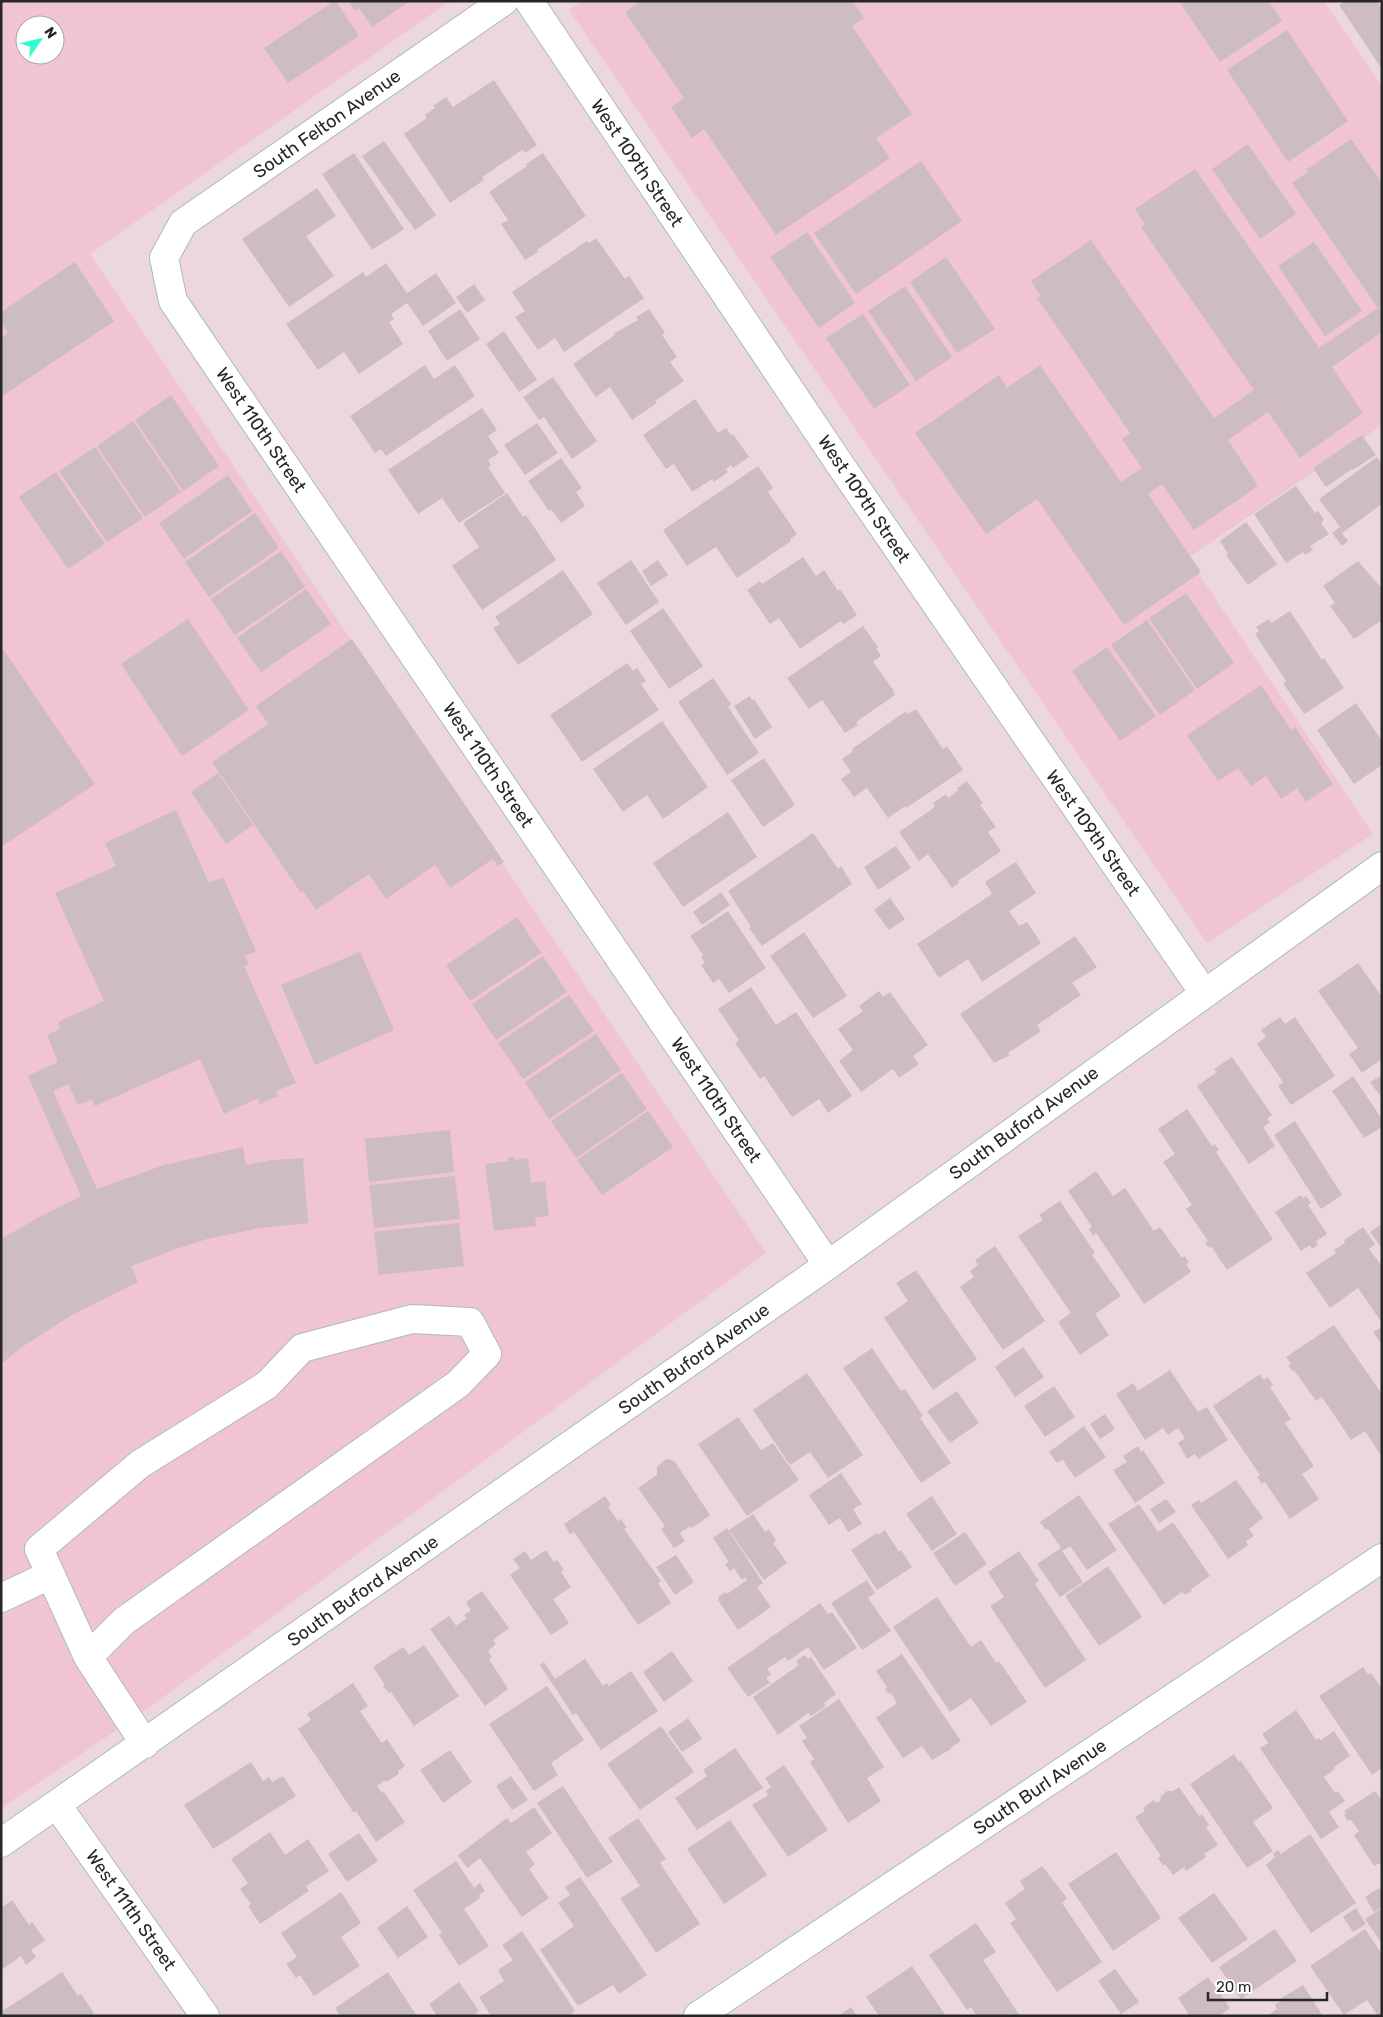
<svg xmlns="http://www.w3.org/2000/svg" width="1383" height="2017" font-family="Rubik,sans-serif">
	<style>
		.education { fill: #f0c3d5; fill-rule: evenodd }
		.building { fill: #cdbcc4 }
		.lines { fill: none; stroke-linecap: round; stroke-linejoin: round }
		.minor-casing { stroke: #abbdb9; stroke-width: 30 }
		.minor { stroke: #fff; stroke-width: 28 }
		.labels { text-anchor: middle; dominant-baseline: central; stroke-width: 4.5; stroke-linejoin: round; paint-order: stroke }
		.street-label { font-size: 18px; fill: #272727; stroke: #fff }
	</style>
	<rect width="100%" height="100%" fill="#ecd7e1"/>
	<path class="education" d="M1,1H450L90,254L766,1253L139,1715L1,1808ZM25,25H55V55H25Z
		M582,1H1324L1382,86V425L1188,558L1373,834L1207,943L569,10Z"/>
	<path class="building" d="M334,1H336L359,36L288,83L264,48Z
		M348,1H410L372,27L359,8L355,11Z
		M641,1H853L864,18L852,26L912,114L876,138L890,158L776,235L704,129L692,138L671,107L684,98L625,12Z
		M1179,1H1269L1282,21L1220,62Z
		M1345,1H1377L1382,9V69L1339,5Z
		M1287,30L1348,121L1288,162L1227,70Z
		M494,80L537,145L525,153L522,150L482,177L484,180L450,203L404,134L427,118L425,115L435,108L433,106L446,97L453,107Z
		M1351,139L1382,183V332L1332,367L1363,413L1300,458L1268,412L1228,440L1258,486L1194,530L1162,484L1148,494L1201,572L1124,625L1037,499L986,534L915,433L999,375L1007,388L1040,365L1121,482L1142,468L1122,439L1130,433L1037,298L1041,296L1031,281L1091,240L1214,418L1254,390L1141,227L1145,224L1135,209L1195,169L1319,348L1378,308L1292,183L1308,172L1306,170Z
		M384,141L436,215L415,230L362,156Z
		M1248,144L1296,214L1260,239L1212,169Z
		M354,153L404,229L372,250L322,174Z
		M543,153L586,216L537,250L538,252L525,260L501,224L508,220L489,192L527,166L526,164Z
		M921,161L962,221L856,294L814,233Z
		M317,188L336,216L306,236L334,276L289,307L242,239Z
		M807,232L855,303L819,328L770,257Z
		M596,238L625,279L629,276L644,298L564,352L555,338L538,350L515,317L525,311L512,292L587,241L589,243Z
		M1314,242L1362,311L1325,336L1278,266Z
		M946,257L995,329L957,353L910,282Z
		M75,262L114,321L1,397V338L8,333L1,322V312Z
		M386,263L407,293L436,273L456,303L423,326L407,303L391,314L394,319L389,322L403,344L359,374L344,352L318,370L286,324L363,272L366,277Z
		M474,284L485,300L467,313L456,297Z
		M905,286L952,357L916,381L868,311Z
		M460,309L480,339L447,361L428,331Z
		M649,309L665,333L662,335L677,357L670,362L684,381L655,401L657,403L632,420L610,387L596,397L573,364L615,335L613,334L638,320L636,317Z
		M863,314L910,385L874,409L826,338Z
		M504,331L537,380L519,392L486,344Z
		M425,365L434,379L455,365L475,396L386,456L381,449L375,453L350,416Z
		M553,377L597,441L572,459L544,417L539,420L523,397Z
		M171,395L219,466L183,491L135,420Z
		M695,399L718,433L726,428L731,435L733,434L749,457L733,468L731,465L726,469L728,472L714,482L712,479L692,492L674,464L666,469L643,435Z
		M482,408L497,430L488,436L499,453L488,460L491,465L488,467L505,493L459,523L442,498L418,514L388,470Z
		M133,421L181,492L145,517L97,446Z
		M537,423L558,453L525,475L504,445Z
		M1362,435L1376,455L1353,470L1352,469L1326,487L1313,468Z
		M95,447L143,518L107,542L59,471Z
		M1377,457L1382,464V504L1342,533L1348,541L1342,546L1332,533L1340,527L1319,499Z
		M561,458L582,488L576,492L585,506L561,523L551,509L549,511L528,481Z
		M758,466L773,488L768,492L797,534L790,539L791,541L737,578L716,547L687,566L663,530Z
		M56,472L105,544L68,569L19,497Z
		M228,475L252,511L184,559L159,523Z
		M1296,486L1315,513L1318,511L1324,520L1321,523L1329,534L1310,546L1313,550L1305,555L1303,552L1286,563L1254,514Z
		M507,493L523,517L526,515L556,560L482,610L452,566L479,547L463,523Z
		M255,513L279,548L209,597L185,562Z
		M1246,522L1277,564L1248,585L1226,555L1228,554L1220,541Z
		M281,551L305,587L235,635L211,599Z
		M803,557L816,576L824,570L838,591L840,589L857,615L843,624L841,621L800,649L779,618L770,624L747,590L760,581L762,584Z
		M631,560L659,602L626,625L597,583Z
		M658,560L668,575L651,586L642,571Z
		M1358,561L1382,589V620L1354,639L1330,606L1335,603L1323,586Z
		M563,570L593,614L518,665L493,628L500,624L495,617Z
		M306,589L331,624L261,672L237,638Z
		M1186,593L1234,663L1197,689L1149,618Z
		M663,608L703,666L669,689L630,631Z
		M1290,611L1322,660L1324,658L1344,688L1304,714L1283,683L1286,681L1255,634L1259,631L1256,627L1269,619L1271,623Z
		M188,619L249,710L182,756L121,664Z
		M1147,620L1195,690L1160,715L1111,645Z
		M863,626L878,647L876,648L881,656L873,662L894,691L893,692L895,695L856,722L858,725L845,733L822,700L809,709L787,678Z
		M352,639L504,862L498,866L493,859L450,888L435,865L386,899L369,874L316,910L303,891L301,893L212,762L268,724L256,706Z
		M1,646L95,784L1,847Z
		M1107,647L1156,716L1120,741L1072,671Z
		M627,663L633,671L637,668L646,681L641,684L659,710L582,762L550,715Z
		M713,678L731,704L728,707L759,753L727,775L678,702Z
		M1261,685L1291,730L1295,727L1333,784L1306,802L1297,788L1281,799L1266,776L1251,786L1238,768L1218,781L1187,735Z
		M750,696L752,700L754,699L772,727L755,739L734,706Z
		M1356,703L1382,741V765L1354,784L1317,730Z
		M916,709L943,749L947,746L963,770L906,808L905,806L888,818L867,788L854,797L841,779L851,772L842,759L853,751L852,749L906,711L908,714Z
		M662,721L708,787L663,819L647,795L623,812L593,769Z
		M764,758L795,805L763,827L731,780Z
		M218,773L253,825L226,844L191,792Z
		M967,781L983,803L980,805L996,827L988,832L1001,851L958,881L959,883L952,888L928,854L919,861L899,832L935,807L933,803L946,794L948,798L958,790L957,788Z
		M176,810L209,883L223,877L256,951L245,956L249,964L244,966L296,1083L276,1091L278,1096L260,1104L258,1098L224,1114L200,1059L95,1106L92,1099L78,1105L68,1084L53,1091L97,1189L164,1165L243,1147L246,1165L272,1160L303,1158L308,1223L259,1228L207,1239L176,1249L131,1266L138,1282L70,1316L22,1347L1,1364V1239L43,1215L81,1196L28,1076L58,1062L47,1035L60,1029L58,1022L104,1001L55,893L116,866L105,843Z
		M728,812L757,857L683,907L653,863Z
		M813,833L838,869L841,866L852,884L762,946L749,928L751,927L728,891Z
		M896,846L911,868L878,890L864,867Z
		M1016,862L1036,893L1009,911L1019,926L1027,922L1041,943L982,982L968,959L939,978L917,944L992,894L985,882Z
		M721,892L730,905L702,925L693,912Z
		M890,898L905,919L889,930L874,910Z
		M728,911L766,968L729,993L719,979L713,983L701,965L705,963L701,957L703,955L690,936Z
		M517,917L541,953L470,1001L446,965Z
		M804,932L847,996L813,1018L770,956Z
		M1075,936L1097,967L1072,983L1081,995L1037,1025L1041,1031L1008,1053L1010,1055L994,1063L960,1014Z
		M360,952L394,1030L315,1065L281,985Z
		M543,956L567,992L496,1040L472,1004Z
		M1358,963L1382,997V1059L1362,1073L1349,1054L1358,1048L1318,991Z
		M751,987L776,1025L796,1012L852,1096L828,1113L819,1099L792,1117L764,1076L760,1079L735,1043L739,1040L718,1009Z
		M879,991L883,997L890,992L928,1045L913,1056L919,1064L899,1078L893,1069L861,1092L839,1061L853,1050L838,1029L863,1011L859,1006Z
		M569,995L594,1031L523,1079L498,1043Z
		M1280,1017L1285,1024L1295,1017L1335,1076L1291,1105L1278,1086L1283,1082L1257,1044L1266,1037L1261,1030Z
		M596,1034L621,1070L549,1119L525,1082Z
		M1232,1057L1272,1115L1267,1119L1270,1122L1263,1127L1275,1146L1249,1164L1197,1086L1217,1072L1214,1069Z
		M622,1073L647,1109L576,1158L551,1121Z
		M1382,1075V1098L1370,1082Z
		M1353,1076L1382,1119V1127L1364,1138L1332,1091Z
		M1187,1109L1212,1146L1215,1144L1219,1150L1216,1152L1273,1239L1227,1270L1211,1246L1209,1248L1205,1243L1208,1241L1186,1209L1192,1205L1163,1162L1175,1154L1158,1129Z
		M648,1111L673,1147L602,1195L577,1160Z
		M1295,1121L1342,1195L1321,1209L1274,1135Z
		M450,1130L454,1172L369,1182L365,1139Z
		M508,1157H514V1160L528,1158L531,1183L545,1181L549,1216L535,1218L536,1226L494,1231L485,1164L509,1161Z
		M1096,1171L1113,1196L1125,1188L1154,1231L1160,1227L1182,1258L1185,1256L1189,1262L1186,1264L1191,1272L1144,1304L1096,1233L1093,1236L1089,1229L1092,1227L1068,1191Z
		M455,1176L460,1219L374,1228L369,1185Z
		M1301,1195L1303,1198L1306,1196L1311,1203L1308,1205L1327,1234L1316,1241L1318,1245L1312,1249L1310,1245L1301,1251L1275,1212Z
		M1060,1201L1095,1253L1092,1255L1121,1296L1095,1314L1109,1335L1080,1355L1058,1322L1071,1313L1018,1236L1043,1220L1039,1215Z
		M459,1223L464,1266L379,1275L374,1232Z
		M1382,1224V1248L1370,1232Z
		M1363,1227L1375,1244L1369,1249L1382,1266V1323L1358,1288L1330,1308L1306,1273L1336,1253L1334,1250L1345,1243L1344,1240Z
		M995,1246L1045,1321L1003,1350L960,1287L974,1277L970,1271L978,1265L975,1260Z
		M916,1270L977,1359L933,1390L884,1318L908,1301L896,1283Z
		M1334,1325L1382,1394V1457L1365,1431L1351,1440L1322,1397L1316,1401L1294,1370L1292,1371L1288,1365L1291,1364L1286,1357Z
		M1382,1327V1345L1373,1332Z
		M1023,1347L1044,1377L1015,1397L995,1367Z
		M872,1348L901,1391L905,1389L923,1416L920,1418L951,1463L921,1483L843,1368Z
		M1170,1370L1198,1412L1207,1407L1228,1440L1198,1459L1195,1454L1187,1459L1178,1443L1185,1438L1178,1428L1168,1435L1163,1428L1145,1440L1116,1394L1133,1383L1138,1391Z
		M807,1373L863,1455L828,1478L810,1452L790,1465L753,1410Z
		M1260,1374L1264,1380L1268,1377L1273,1385L1270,1387L1291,1419L1285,1423L1314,1466L1302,1474L1319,1499L1290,1519L1265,1482L1262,1484L1257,1477L1260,1475L1213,1406Z
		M1054,1386L1075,1417L1045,1437L1024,1406Z
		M957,1391L979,1423L950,1443L927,1411Z
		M1105,1414L1115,1429L1100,1439L1090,1424Z
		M738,1417L761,1450L773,1443L799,1480L747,1516L698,1444Z
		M1084,1426L1106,1457L1075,1478L1063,1460L1057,1463L1049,1452Z
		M1138,1446L1141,1452L1143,1450L1165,1483L1135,1503L1113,1470L1127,1462L1123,1456Z
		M669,1459L675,1462L710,1515L692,1528L690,1526L680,1533L685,1541L674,1548L661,1529L665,1526L638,1488L657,1475V1467L665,1460Z
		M841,1473L862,1504L853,1509L862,1524L848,1532L840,1518L829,1525L809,1495Z
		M1236,1480L1263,1518L1249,1529L1254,1536L1246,1541L1248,1545L1228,1559L1191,1505L1199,1500L1201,1503Z
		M1079,1495L1117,1550L1087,1570L1070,1546L1062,1551L1083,1582L1060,1597L1037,1564L1061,1548L1048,1529L1046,1530L1040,1522Z
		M605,1496L611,1505L608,1507L618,1521L621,1519L627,1528L624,1529L661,1581L658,1583L671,1603L638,1625L574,1532L570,1534L564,1524Z
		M932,1496L957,1534L932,1551L906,1514Z
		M1166,1499L1176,1512L1159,1523L1150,1509Z
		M1139,1504L1158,1532L1173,1522L1210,1576L1191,1589L1192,1591L1185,1595L1182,1592L1164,1605L1108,1524Z
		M753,1514L765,1532L769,1529L776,1541L773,1543L787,1563L764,1580L729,1530Z
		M727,1528L763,1583L757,1587L771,1607L738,1630L718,1600L719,1599L718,1597L726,1592L727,1594L747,1580L745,1577L742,1580L734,1568L730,1571L725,1564L729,1562L713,1538Z
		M885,1530L899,1552L901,1550L912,1567L877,1590L851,1550L877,1533L878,1535Z
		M965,1532L987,1564L955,1586L933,1553Z
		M546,1550L554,1562L557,1560L564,1570L561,1572L571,1587L553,1599L569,1623L551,1635L510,1575L520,1568L513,1559L525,1551L531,1560Z
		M1019,1551L1039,1581L1035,1584L1086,1660L1045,1688L990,1606L1004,1597L988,1572Z
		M676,1555L694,1582L675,1595L656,1567Z
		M1108,1566L1142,1617L1099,1646L1065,1596Z
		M867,1580L875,1593L868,1598L891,1631L862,1650L831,1603Z
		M482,1591L509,1628L493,1640L496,1644L488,1651L492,1657L489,1659L508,1689L485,1706L430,1629L449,1616L456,1626L467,1618L464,1615L471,1610L466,1602Z
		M937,1597L971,1647L981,1640L996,1663L999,1661L1027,1702L991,1726L971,1698L950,1712L893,1627Z
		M820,1603L828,1614L832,1612L857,1648L824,1670L808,1647L788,1661L785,1657L767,1669L771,1674L766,1678L770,1683L748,1697L727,1668Z
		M424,1645L459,1696L414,1726L391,1692L389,1693L383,1686L385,1685L373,1667L403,1647L409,1655Z
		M672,1651L693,1681L664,1702L643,1672Z
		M902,1654L961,1741L950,1748L951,1749L932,1760L922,1746L903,1758L876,1718L897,1703L891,1693L889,1694L885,1689L887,1687L876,1671Z
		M805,1655L808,1659L811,1657L836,1694L824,1703L826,1706L811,1716L808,1713L778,1735L753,1697L799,1665L796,1661Z
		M585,1659L603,1686L607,1683L609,1686L631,1671L658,1711L601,1750L576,1713L573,1715L540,1665L544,1662L555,1679Z
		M1363,1667L1368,1675L1371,1673L1382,1689V1768L1372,1775L1319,1696Z
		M353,1683L368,1706L360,1711L382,1743L387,1739L405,1766L398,1771L399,1774L386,1782L385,1780L377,1786L382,1793L384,1792L405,1822L376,1842L356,1811L354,1813L298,1729L311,1720L307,1714Z
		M547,1686L584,1740L551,1763L558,1775L534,1791L489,1724Z
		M839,1699L884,1767L867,1778L881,1801L848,1823L810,1762L814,1759L802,1741L807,1738L799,1726Z
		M1296,1710L1316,1740L1319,1738L1321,1740L1334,1731L1350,1756L1334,1767L1335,1769L1324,1777L1335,1793L1338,1791L1345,1801L1329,1812L1339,1827L1321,1839L1260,1748L1268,1743L1262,1734Z
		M688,1718L702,1739L682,1752L668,1732Z
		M661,1726L694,1772L640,1810L607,1764Z
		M735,1748L763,1788L697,1830L675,1798L707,1776L703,1770Z
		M450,1750L472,1782L443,1803L420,1770Z
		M1234,1754L1239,1762L1241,1761L1273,1808L1253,1822L1273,1851L1247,1868L1190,1784Z
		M251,1762L263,1781L269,1777L272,1782L283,1776L296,1796L213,1849L184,1805Z
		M784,1765L828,1830L788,1857L752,1805L768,1795L766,1791L771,1787L765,1778Z
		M511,1776L528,1800L512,1810L496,1786Z
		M563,1786L613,1862L587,1878L537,1803Z
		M1179,1787L1199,1816L1202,1814L1209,1825L1206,1827L1218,1845L1204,1854L1206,1857L1186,1871L1184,1867L1173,1875L1165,1864L1163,1866L1158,1858L1161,1856L1135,1817L1145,1811L1143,1808L1154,1800L1156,1803L1160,1801L1161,1796L1167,1791H1173Z
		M1375,1791L1382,1801V1866L1380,1863L1374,1866L1354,1835L1359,1831L1350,1819L1348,1821L1344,1815L1346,1813L1344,1811Z
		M534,1807L552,1833L526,1852L535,1864L529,1869L549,1898L522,1917L480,1858L467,1868L458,1855L507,1818L511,1823Z
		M638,1818L666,1859L660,1863L700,1924L656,1953L620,1898L640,1886L608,1838Z
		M730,1820L767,1875L724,1904L687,1849Z
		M270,1832L285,1855L308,1839L329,1871L306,1886L309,1891L260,1924L248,1906L251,1904L240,1889L248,1883L231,1859Z
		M359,1833L378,1861L347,1882L328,1854Z
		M1310,1834L1356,1903L1311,1933L1266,1865L1275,1857L1273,1854L1278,1850L1281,1854Z
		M1116,1852L1161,1918L1113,1951L1068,1884Z
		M456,1861L474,1888L480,1883L485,1891L479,1895L480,1898L464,1909L489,1946L459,1966L439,1935L442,1933L413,1890Z
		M1042,1866L1067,1898L1062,1903L1102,1962L1057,1992L1010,1923L1016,1919L1005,1903L1025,1889L1020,1881Z
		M580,1877L647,1975L619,1994L613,1985L578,2006L540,1950L574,1926L558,1903L570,1895L565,1887Z
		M1379,1888L1382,1892V1907L1374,1912L1365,1897Z
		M341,1892L361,1923L341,1937L360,1966L314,1996L300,1975L296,1978L286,1964L297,1957L281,1933Z
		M1214,1893L1248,1939L1212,1963L1178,1918Z
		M12,1900L29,1925L32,1922L45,1940L31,1950L36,1957L26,1965L21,1956L1,1970V1908Z
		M407,1906L428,1937L398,1958L377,1928Z
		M1356,1908L1366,1924L1353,1932L1343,1917Z
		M1382,1908V1944L1365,1919Z
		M976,1923L996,1952L983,1960L1020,2016H977L971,2007L967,2010L929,1955Z
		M1275,1929L1297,1961L1241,1999L1219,1967Z
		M1365,1929L1382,1954V2016H1378L1367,2000L1344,2015L1310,1966Z
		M522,1931L575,2011L568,2016H491L479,1997L504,1981L498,1970L513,1960L502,1945Z
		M912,1966L946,2016H879L866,1997Z
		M1115,1969L1139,2002L1121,2014L1098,1981Z
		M62,1972L78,1996L81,1994L94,2013L89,2016H1V2012Z
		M388,1972L417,2016H340L335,2008Z
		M1208,1977L1230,2008L1219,2016H1190L1178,1998Z
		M459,1982L479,2011L472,2016H437L429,2004Z
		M1303,1985L1323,2016H1267L1277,2009L1275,2005L1281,2001L1280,1999Z
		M851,2007L857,2016H838Z"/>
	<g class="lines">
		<defs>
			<path id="minor" d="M504,1L183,223L164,258L173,301L828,1265
				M529,1L841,466L1204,993
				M1,1598L50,1575
				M88,1657L124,1621L458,1384L487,1354L470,1322L412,1319L302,1348L267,1385L140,1464L39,1549L88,1657L145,1744
				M57,1805L205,2016
				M1,1843L828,1265L1382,866
				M698,2016L1382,1558"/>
		</defs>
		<use href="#minor" class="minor-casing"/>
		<use href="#minor" class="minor"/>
	</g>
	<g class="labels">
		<g class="street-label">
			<text transform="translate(327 124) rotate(-35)">South Felton Avenue</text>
			<text transform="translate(637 163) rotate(56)">West 109th Street</text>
			<text transform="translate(261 430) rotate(56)">West 110th Street</text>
			<text transform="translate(864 499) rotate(56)">West 109th Street</text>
			<text transform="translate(488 765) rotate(56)">West 110th Street</text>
			<text transform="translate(1093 833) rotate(55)">West 109th Street</text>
			<text transform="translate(716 1100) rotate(56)">West 110th Street</text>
			<text transform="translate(1024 1123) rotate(-36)">South Buford Avenue</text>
			<text transform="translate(694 1359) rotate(-35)">South Buford Avenue</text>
			<text transform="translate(363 1591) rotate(-35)">South Buford Avenue</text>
			<text transform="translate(1040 1787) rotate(-34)">South Burl Avenue</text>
			<text transform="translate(131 1910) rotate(55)">West 111th Street</text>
		</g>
	</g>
	<rect width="1383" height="2017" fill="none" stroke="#272727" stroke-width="5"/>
	<g transform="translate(40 40) rotate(56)"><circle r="24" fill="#ffffff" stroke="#a9a9a9"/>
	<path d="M0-4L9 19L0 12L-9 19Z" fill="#31ffcb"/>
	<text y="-8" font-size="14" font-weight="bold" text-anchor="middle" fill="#272727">N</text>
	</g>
	<path d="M1208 1992v8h119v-8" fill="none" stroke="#272727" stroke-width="2.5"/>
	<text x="1216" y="1992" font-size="15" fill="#272727" stroke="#ffffff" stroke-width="4" paint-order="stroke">20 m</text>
</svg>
